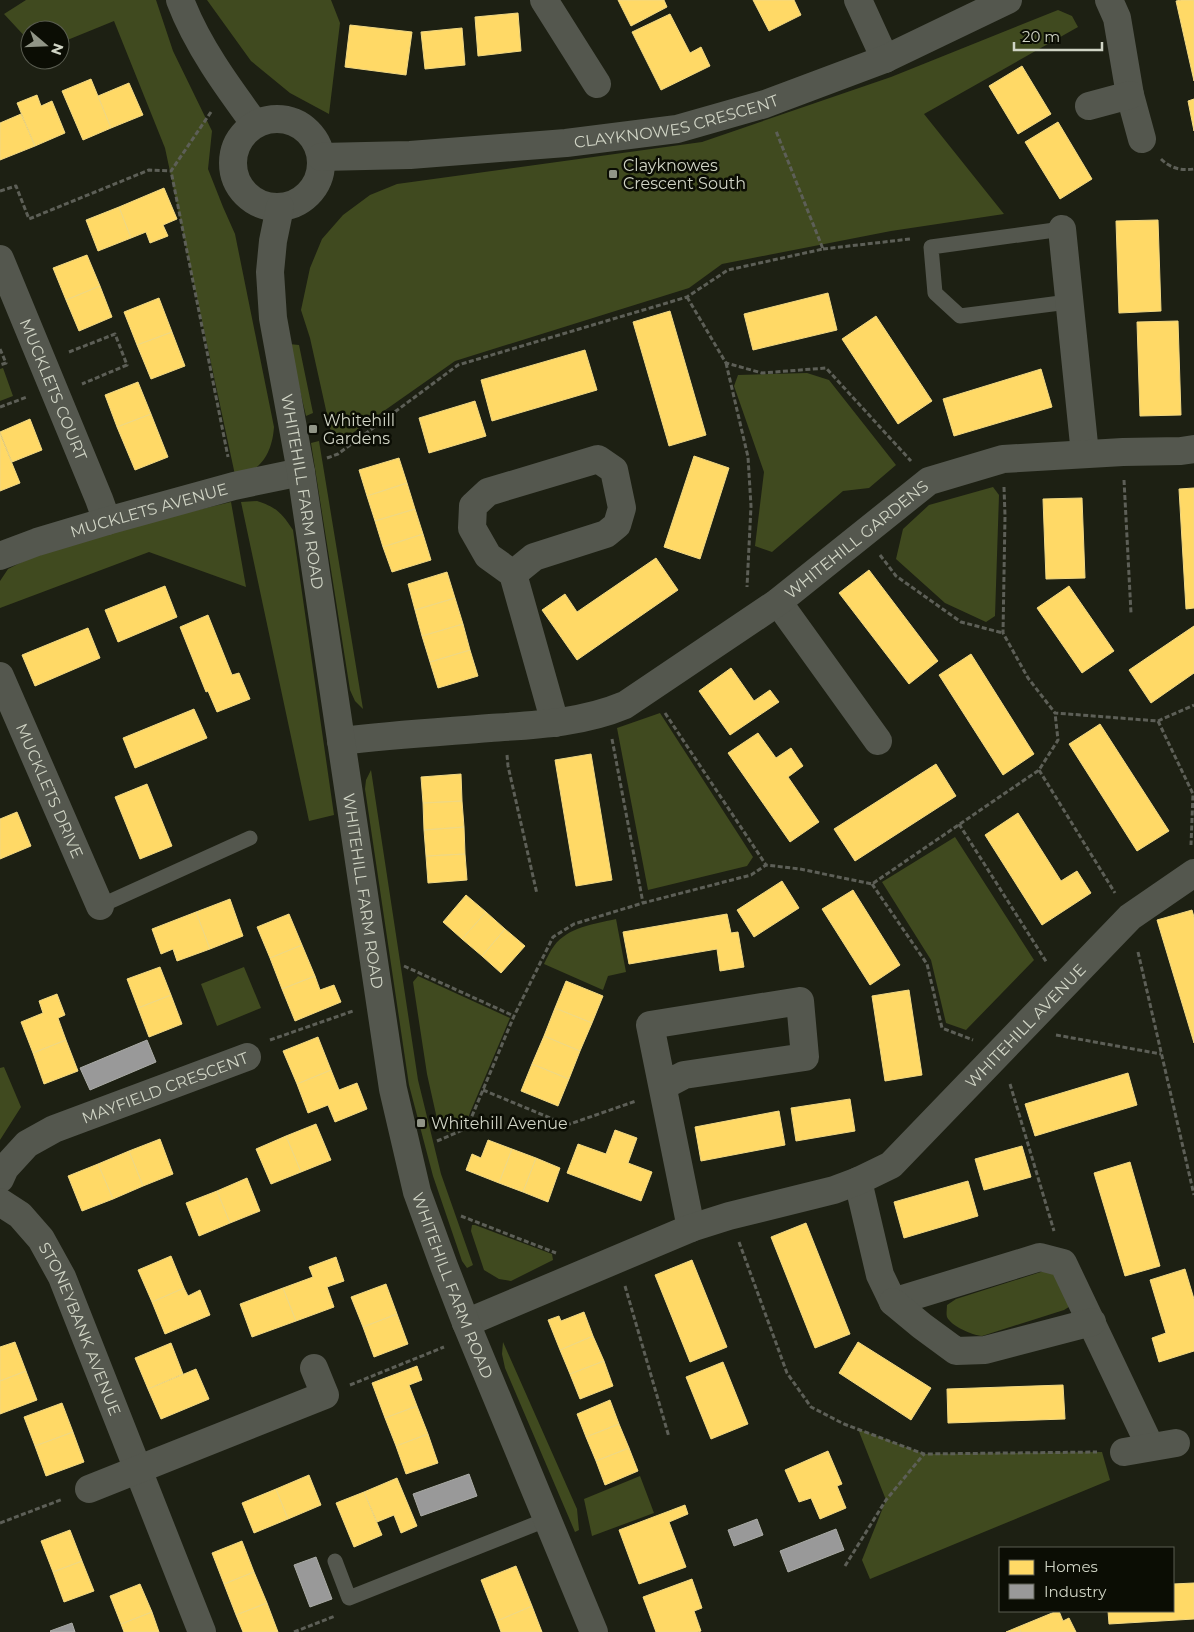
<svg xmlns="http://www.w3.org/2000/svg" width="1194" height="1632" font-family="Montserrat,sans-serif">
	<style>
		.green { fill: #404a1f }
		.homes { fill: #ffd966; stroke: #f1d882 }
		.industry { fill: #999; stroke: #aaaba6 }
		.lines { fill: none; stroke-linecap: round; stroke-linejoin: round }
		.path { stroke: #5d5f57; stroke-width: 3; stroke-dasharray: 5 2.5; stroke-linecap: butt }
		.service { stroke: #54574e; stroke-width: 15 }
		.minor { stroke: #54574e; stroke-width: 28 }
		.tertiary { stroke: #54574e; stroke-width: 28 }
		.poi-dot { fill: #919587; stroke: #0b0d04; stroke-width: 2 }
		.labels { text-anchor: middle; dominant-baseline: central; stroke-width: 5; stroke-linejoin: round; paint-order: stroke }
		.street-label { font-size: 16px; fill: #d0d4c5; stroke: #0b0d04 }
		.poi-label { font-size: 16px; fill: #d0d4c5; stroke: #0b0d04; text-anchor: start }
	</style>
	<rect width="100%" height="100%" fill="#1d2013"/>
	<path class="green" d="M26,0H156L173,51L212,131L208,169L223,207L235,234L274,427C273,442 268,460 254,469C249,472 241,473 235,475L165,148L114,21L60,43V30H30V42L4,14Z
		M207,0H331L340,23L329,114L290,93L251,61Z
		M1058,10L1072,16L1078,27L924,114L1004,214L891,231L722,264L689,288L455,361L334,446L310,338L301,310L310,268L322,239L343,215L370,195L397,184L702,142L891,77Z
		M289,344L299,345L313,413L306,416Z
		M3,368L13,396L0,401V369Z
		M807,373L829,380L896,465L869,488L843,491L772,552L755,546L764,472L734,386L738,375Z
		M319,441L363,709L355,701L350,690L311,443Z
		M993,487L999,495L995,616L986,622L945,603L896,559L903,529L929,505Z
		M257,501C276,507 282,513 293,530L334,815L309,821L241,502Z
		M231,502L246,587L149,552L0,608V581L8,569L34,556L122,528Z
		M660,713L753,857L747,866L648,890L617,728Z
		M371,770L418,1080L441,1174L473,1265L467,1268L462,1261L433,1176L409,1085L365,789L366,780Z
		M955,837L1034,960L966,1030L946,1023L931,960L882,882Z
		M616,919L626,972L608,976L603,990L544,964C547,958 550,951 554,946C568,927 594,924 616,919Z
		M244,967L261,1008L217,1026L201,984Z
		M418,976L510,1018L467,1120L460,1127L448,1132L439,1128L427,1074L413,982Z
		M4,1067L21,1107L0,1140V1068Z
		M472,1225H475L552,1254L553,1260L511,1281L499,1279L484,1270L471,1231Z
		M1057,1268L1072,1305L1064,1310L982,1336C972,1335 951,1326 947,1317C946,1313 947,1309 947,1305L956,1299L1047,1270Z
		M503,1342L577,1509L579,1530L575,1532L505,1368L502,1354Z
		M858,1429L924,1454L1102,1452L1110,1480L870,1579L862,1560L886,1500Z
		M640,1476L654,1513L592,1536L584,1499Z"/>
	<path class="homes" d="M618,0H664L667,7L631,26Z
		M753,0H794L801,15L769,31Z
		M1181,0H1194V81L1176,1Z
		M518,13L521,51L478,56L475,17Z
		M670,14L690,53L701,47L710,66L661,90L632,32Z
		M350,25L412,32L406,75L345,67Z
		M462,28L465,65L425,69L421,32Z
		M1022,66L1051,114L1018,134L989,86Z
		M91,79L111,128L83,140L62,91Z
		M129,83L143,115L111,128L98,96Z
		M37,95L41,106L52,101L65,133L35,146L17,103Z
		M1194,99V131L1188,101Z
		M21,114L35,146L0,160V123Z
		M1058,122L1092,179L1060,199L1025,142Z
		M164,188L177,219L163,225L168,236L150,243L146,232L131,238L119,207Z
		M119,207L131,238L98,251L86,220Z
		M1158,220L1161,311L1119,313L1116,221Z
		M87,255L100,286L66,300L53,268Z
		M100,286L112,317L79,331L66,300Z
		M828,293L837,330L753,350L744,314Z
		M159,298L172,332L137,345L124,312Z
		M670,311L706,435L669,446L633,322Z
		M876,316L932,401L898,424L842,339Z
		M1178,321L1181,415L1140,416L1137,322Z
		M172,332L185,366L151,379L137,345Z
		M585,350L597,390L492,421L481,380Z
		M1041,369L1052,407L954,436L943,399Z
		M138,382L151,414L117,427L105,395Z
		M475,401L486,436L429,453L419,418Z
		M151,414L168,457L135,470L117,427Z
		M30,419L42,450L12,462L0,432Z
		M0,434L20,483L0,491Z
		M694,456L729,468L700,559L664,547Z
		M399,458L407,483L367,496L359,470Z
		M407,483L415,509L375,521L367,496Z
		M1194,488V608L1186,609L1179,489Z
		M1082,498L1085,578L1046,579L1043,499Z
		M415,509L423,534L383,547L375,521Z
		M423,534L431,560L392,572L383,547Z
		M656,558L678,590L577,660L542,610L565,594L577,612Z
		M869,570L938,661L909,684L839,593Z
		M447,572L455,598L415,610L408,584Z
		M165,586L177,617L118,642L105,610Z
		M1069,586L1114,651L1082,673L1037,608Z
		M455,598L463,624L422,636L415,610Z
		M208,615L232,675L239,673L250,699L217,712L208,691L206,692L180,627Z
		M463,624L470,650L430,662L422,636Z
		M1194,626V673L1151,703L1129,670Z
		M88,628L100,658L35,686L22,655Z
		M470,650L478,676L438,688L430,662Z
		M971,654L1034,754L1003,775L939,675Z
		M731,668L754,701L770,690L779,702L730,735L699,691Z
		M194,709L207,738L135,768L123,738Z
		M1100,724L1169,831L1137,851L1069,744Z
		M758,733L776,758L791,748L803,766L788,777L819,822L790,842L728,753Z
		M591,754L612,880L576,886L555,760Z
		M936,764L956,796L855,861L834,829Z
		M461,774L462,801L423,803L421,777Z
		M147,784L172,846L140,859L115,797Z
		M462,801L464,827L424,830L423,803Z
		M17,812L31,846L0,859V819Z
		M1018,813L1061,881L1077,871L1091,893L1042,925L985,835Z
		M464,827L465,854L426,856L424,830Z
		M465,854L467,880L428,883L426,856Z
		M782,881L799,908L754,937L737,910Z
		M853,890L900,965L870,985L822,909Z
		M466,895L486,912L462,939L443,922Z
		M230,899L243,936L210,949L196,912Z
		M1192,910L1194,917V1043L1157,920Z
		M196,912L210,949L177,961L173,949L161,954L152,929Z
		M486,912L505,929L482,956L462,939Z
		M289,914L302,945L270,958L257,927Z
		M727,914L731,933L738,932L744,967L720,971L717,949L629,964L623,932Z
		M505,929L525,946L501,973L482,956Z
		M302,945L315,976L282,989L270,958Z
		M160,967L171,995L138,1008L127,979Z
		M315,976L320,990L334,985L341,1002L295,1021L282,989Z
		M566,981L603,996L592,1023L555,1008Z
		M909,990L922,1075L885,1081L872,996Z
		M57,994L65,1015L58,1018L66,1040L33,1053L21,1022L43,1013L39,1001Z
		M171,995L182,1024L149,1037L138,1008Z
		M555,1008L592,1023L580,1051L544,1036Z
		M544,1036L580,1051L569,1079L532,1064Z
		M318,1037L331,1070L297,1084L283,1051Z
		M66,1040L78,1071L44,1084L33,1053Z
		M532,1064L569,1079L558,1106L521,1091Z
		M331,1070L339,1090L357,1083L367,1109L335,1122L328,1105L308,1113L297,1084Z
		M1128,1073L1137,1105L1035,1136L1025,1104Z
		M850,1099L855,1131L796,1141L791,1108Z
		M779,1111L785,1145L701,1161L695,1127Z
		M316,1124L331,1160L301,1172L286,1136Z
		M615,1130L637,1138L628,1163L652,1172L641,1201L567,1173L578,1144L606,1154Z
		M286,1136L301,1172L271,1184L256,1149Z
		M160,1139L173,1174L143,1186L129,1151Z
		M488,1140L512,1149L499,1183L466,1170L472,1154L481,1158Z
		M1022,1146L1031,1177L984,1190L975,1159Z
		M512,1149L536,1158L523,1192L499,1183Z
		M129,1151L143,1186L113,1199L98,1164Z
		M536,1158L560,1168L548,1202L523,1192Z
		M1130,1162L1160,1266L1125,1276L1094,1173Z
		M98,1164L113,1199L82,1211L68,1176Z
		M247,1178L260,1211L230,1223L217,1191Z
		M968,1181L978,1216L904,1238L894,1202Z
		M217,1191L230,1223L199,1236L186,1203Z
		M806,1223L850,1334L815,1348L771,1237Z
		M171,1256L184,1288L152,1302L138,1270Z
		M336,1257L344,1281L327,1287L334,1307L296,1321L283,1288L313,1277L309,1267Z
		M692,1260L727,1347L690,1362L655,1275Z
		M1185,1269L1194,1299V1351L1159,1362L1152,1338L1166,1333L1150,1280Z
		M386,1284L397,1314L363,1327L351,1297Z
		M184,1288L188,1296L200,1290L210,1315L165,1334L152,1302Z
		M283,1288L296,1321L252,1337L240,1304Z
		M584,1312L593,1336L560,1350L548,1320L559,1316L561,1321Z
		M397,1314L408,1344L374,1357L363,1327Z
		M593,1336L604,1361L570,1374L560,1350Z
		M15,1342L26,1371L0,1381V1347Z
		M858,1342L931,1388L911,1420L839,1373Z
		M171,1343L183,1374L148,1389L135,1358Z
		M604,1361L613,1386L580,1399L570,1374Z
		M723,1362L748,1424L711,1439L686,1377Z
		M417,1366L422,1380L409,1385L417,1406L385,1418L372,1383Z
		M196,1369L209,1399L161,1419L148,1389Z
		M26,1371L37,1400L0,1414V1381Z
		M1063,1385L1065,1419L948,1423L947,1389Z
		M610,1400L619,1424L586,1437L577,1414Z
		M62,1403L73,1432L35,1446L24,1417Z
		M417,1406L428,1434L396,1446L385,1418Z
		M619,1424L629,1448L596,1461L586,1437Z
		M73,1432L84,1462L46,1476L35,1446Z
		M428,1434L438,1463L406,1474L396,1446Z
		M629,1448L638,1471L605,1485L596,1461Z
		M828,1451L842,1484L837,1486L846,1508L820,1519L811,1498L799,1502L785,1470Z
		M309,1475L321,1505L288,1519L276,1489Z
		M397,1478L417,1526L401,1533L394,1515L377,1522L364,1492Z
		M276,1489L288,1519L254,1533L242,1503Z
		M364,1492L382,1535L354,1547L336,1503Z
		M685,1505L688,1514L669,1522L686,1567L639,1584L619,1530Z
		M70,1530L82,1561L53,1572L41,1541Z
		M242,1541L254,1572L224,1584L212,1553Z
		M82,1561L94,1591L64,1602L53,1572Z
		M516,1566L532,1606L497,1621L481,1580Z
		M254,1572L267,1603L236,1615L224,1584Z
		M692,1579L702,1608L694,1611L701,1631L698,1632H656L643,1597Z
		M1194,1583V1619L1109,1624L1108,1611H1173V1584Z
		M140,1584L152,1612L121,1624L110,1596Z
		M267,1603L278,1632H243L236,1615Z
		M532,1606L542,1632H501L497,1621Z
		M1057,1611H1059L1063,1621L1069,1618L1076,1632H1021L1018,1627Z
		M152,1612L159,1632H124L121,1624Z
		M1018,1627L1021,1632H1006Z"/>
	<path class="industry" d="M147,1040L156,1062L90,1090L80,1068Z
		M469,1474L477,1496L421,1516L413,1494Z
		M757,1519L763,1535L734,1546L728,1530Z
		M836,1529L844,1550L788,1572L780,1551Z
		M316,1557L332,1599L310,1607L294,1565Z
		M72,1623L75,1632H51L50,1631Z"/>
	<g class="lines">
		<path class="path" d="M211,112L171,171L228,457
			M1161,159C1170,168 1181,171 1194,169
			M0,191L16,186L29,219L149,170L171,171
			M823,249L910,239
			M687,297L726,363L762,373L826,368L911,461
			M0,349L6,363L0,365
			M69,352L115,334L127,365L82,384
			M726,363L748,457L751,506L747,587
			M0,407L27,397
			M327,458L338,454L458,365L687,297L728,270L823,249L776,131
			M1124,480L1131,613
			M1004,487L1005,516L1003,633L1028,678L1055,713L1158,721L1194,705
			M880,555L896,576L961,622L1003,633
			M665,713L766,865
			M1158,721L1193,794L1191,845
			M612,739L643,903
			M507,755L508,766L537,894
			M1039,770L1115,893
			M959,824L1047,963
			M872,884L927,964L942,1028L973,1040
			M1138,952L1194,1195
			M404,966L514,1016
			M1056,1035L1161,1054
			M270,1040L353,1011
			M1010,1084L1054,1231
			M483,1090L567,1125L636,1101
			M437,1141L465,1129L472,1116L514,1016L553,937L574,924L643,903L751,875L766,865L800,869L872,884L1039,770L1058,740L1055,713
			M461,1216L556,1253
			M739,1242L787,1373L811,1407L844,1424L924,1454L1097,1452
			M625,1286L669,1437
			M350,1385L444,1347
			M0,1523L63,1499
			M845,1566L886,1500L924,1454
			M294,1632L335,1616"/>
		<path class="service" d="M1062,229L931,247L935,293L960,316L1068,302
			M100,906L250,838
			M335,1561L349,1598L548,1519"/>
		<g class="minor">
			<path d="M544,0L597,84"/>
			<path d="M858,0L885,59"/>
			<path d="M1109,0L1117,18L1130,95L1142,139"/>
			<path d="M1089,106L1130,95"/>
			<path d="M1062,229L1085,454"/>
			<path id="s1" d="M0,259L99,499L107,521"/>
			<path id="s2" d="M0,556L37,542L107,521L234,486L301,472"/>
			<path d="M513,574L534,557L606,534L617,525L622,508L614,470L598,459L488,492L473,506L472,528L488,556L513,574L555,723"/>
			<path d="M778,602L878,741"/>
			<path id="s3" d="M0,676L100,906"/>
			<path id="s4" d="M341,741C391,735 440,732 490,728C536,725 582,723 625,705L778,602L929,481L1003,459L1123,452L1181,451L1194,449"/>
			<path d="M663,1086L684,1075L805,1057L800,1001L650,1025L691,1228"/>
			<path id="s5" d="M0,1179L5,1168L27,1144L54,1129L247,1057"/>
			<path d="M858,1181L880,1275L893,1302L1040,1257L1063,1263L1150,1446"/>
			<path id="s6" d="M0,1202L20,1215L41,1239L62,1277L202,1632"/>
			<path d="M893,1302L922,1326L956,1351L985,1350L1092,1322"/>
			<path id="s7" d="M466,1323L691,1228L729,1216L834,1190L858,1181L891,1165L1130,917L1194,873"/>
			<path d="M1124,1452L1176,1443"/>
			<path d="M89,1489L325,1395L314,1368"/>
		</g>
		<g class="tertiary">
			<path d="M180,0C197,45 227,86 255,124"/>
			<circle cx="277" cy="163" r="44"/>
			<path id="s8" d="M321,157L410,155L566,143L677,129L765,104L885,59L1008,0"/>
			<path id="s9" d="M280,207L273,241L270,272L273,318L301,472L393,1089L417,1192L444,1266L466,1323L594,1632"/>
		</g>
	</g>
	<g class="poi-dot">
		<rect x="608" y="169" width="10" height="10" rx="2.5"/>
		<rect x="308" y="424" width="10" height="10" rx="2.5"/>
		<rect x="416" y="1118" width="10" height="10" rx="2.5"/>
	</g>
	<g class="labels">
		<g class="street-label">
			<text stroke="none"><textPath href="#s8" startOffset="358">CLAYKNOWES CRESCENT</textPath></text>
			<text stroke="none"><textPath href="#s1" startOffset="141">MUCKLETS COURT</textPath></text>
			<text stroke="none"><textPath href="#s9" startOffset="288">WHITEHILL FARM ROAD</textPath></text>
			<text stroke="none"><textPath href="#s2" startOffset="156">MUCKLETS AVENUE</textPath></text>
			<text stroke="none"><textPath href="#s4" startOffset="572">WHITEHILL GARDENS</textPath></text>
			<text stroke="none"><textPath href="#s3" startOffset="125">MUCKLETS DRIVE</textPath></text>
			<text stroke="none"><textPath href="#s9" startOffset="692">WHITEHILL FARM ROAD</textPath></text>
			<text stroke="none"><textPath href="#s7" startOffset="648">WHITEHILL AVENUE</textPath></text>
			<text stroke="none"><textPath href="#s5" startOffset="194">MAYFIELD CRESCENT</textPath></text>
			<text stroke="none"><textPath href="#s9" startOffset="1098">WHITEHILL FARM ROAD</textPath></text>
			<text stroke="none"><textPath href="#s6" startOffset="154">STONEYBANK AVENUE</textPath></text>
		</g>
		<g class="poi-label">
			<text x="623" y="165">Clayknowes<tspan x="623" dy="18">Crescent South</tspan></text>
			<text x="323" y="420">Whitehill<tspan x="323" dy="18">Gardens</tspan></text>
			<text x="431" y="1123">Whitehill Avenue</text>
		</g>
	</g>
	<rect x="999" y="1547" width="175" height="65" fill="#0b0d04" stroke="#5a5d51"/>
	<rect x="1009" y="1560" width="25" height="15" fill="#ffd966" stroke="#5a5d51"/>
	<text x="1044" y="1572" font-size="15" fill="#d0d4c5">Homes</text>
	<rect x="1009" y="1584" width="25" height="15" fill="#999999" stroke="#5a5d51"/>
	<text x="1044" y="1597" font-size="15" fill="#d0d4c5">Industry</text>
	<g transform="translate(45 45) rotate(109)"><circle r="24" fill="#0b0d04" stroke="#5a5d51"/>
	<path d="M0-4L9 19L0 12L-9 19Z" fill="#919587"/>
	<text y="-8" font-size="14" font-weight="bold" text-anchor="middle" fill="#d0d4c5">N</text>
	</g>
	<path d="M1014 42v8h88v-8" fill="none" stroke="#d0d4c5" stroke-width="2.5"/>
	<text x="1022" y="42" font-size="15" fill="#d0d4c5" stroke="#0b0d04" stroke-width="4" paint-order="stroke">20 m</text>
</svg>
